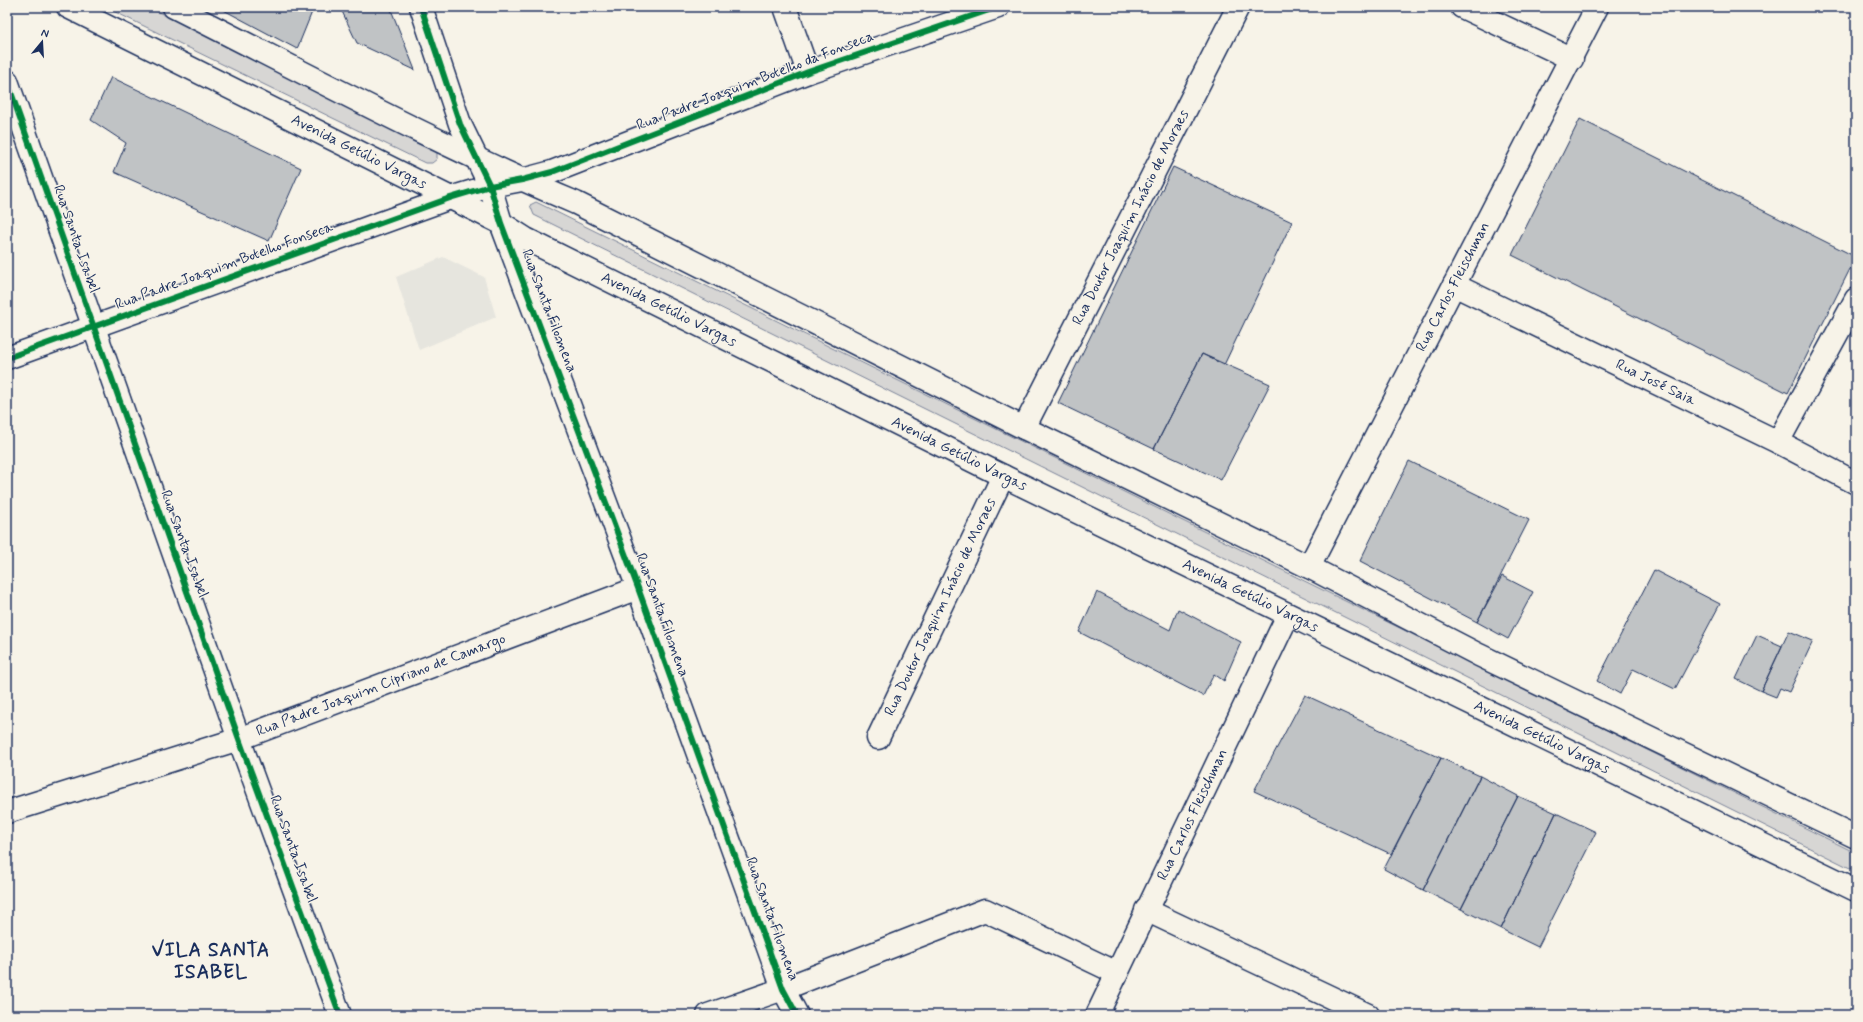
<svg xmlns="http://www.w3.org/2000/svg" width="1863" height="1022" font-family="Mynerve,sans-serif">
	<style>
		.built { fill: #e6e5de }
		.green { fill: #d7d6d4; stroke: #798299 }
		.building { fill: #c0c3c5; stroke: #1b2f5e }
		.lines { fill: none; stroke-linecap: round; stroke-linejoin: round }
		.street-casing { stroke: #1b2f5e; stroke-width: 25 }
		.primary-casing { stroke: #1b2f5e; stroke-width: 25 }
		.street { stroke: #f7f3e8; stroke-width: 22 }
		.primary { stroke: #f7f3e8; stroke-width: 22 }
		.cycleway-casing { stroke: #f7f3e8; stroke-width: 8 }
		.cycleway { stroke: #00873e; stroke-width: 6 }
		.labels { text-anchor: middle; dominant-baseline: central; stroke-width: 3; stroke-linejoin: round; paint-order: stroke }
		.street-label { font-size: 15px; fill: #1b2f5e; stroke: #f7f3e8 }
		.district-label { font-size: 19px; font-weight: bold; letter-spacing: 1px; fill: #1b2f5e; stroke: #f7f3e8 }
	</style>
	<rect width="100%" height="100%" fill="#f7f3e8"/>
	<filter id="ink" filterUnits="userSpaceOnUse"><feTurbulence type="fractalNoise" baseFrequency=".025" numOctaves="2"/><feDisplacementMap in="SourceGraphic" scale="8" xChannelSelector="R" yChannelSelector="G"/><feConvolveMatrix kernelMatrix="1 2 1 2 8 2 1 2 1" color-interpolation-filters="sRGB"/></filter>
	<g filter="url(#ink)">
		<path class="built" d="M443,257L484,277L496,317L419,350L396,277Z"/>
		<path class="green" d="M105,7H148L435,148L437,152V159L432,163H425Z
			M536,202L1856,853V871L534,215L530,205Z"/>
		<path class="building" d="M218,7H314L297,49Z
			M340,7H390L415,70L357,43Z
			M111,77L301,168L269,241L114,172L126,143L91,120Z
			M1580,119L1856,257L1788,393L1512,255Z
			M1173,167L1292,222L1224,365L1202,354L1154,449L1058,403Z
			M1202,354L1270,384L1221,480L1154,449Z
			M1409,461L1529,520L1477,622L1360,561Z
			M1654,570L1720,604L1675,689L1633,669L1620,694L1597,681Z
			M1502,576L1533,592L1508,639L1477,622Z
			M1097,592L1170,630L1178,609L1241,642L1224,681L1214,674L1203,696L1079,632Z
			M1789,631L1813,641L1789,692L1780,688L1776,697L1761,691Z
			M1757,635L1782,646L1761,691L1736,679Z
			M1305,695L1441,758L1391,854L1254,791Z
			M1441,758L1480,776L1423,890L1384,869Z
			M1480,776L1518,796L1461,909L1423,890Z
			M1518,796L1556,813L1501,929L1461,909Z
			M1556,813L1596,832L1538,947L1501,929Z"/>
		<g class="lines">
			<defs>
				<g id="street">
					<path d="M421,7L460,124L490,186L501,223L638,588L783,989L797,1015"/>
					<path d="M785,7L808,72"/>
					<path d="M1462,7L1572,59"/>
					<path d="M7,81L239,739L340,1015"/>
					<path id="s1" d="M1454,285L1778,442L1856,483"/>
					<path d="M7,358L450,198L490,186L522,180L552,172L808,72L998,7"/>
					<path id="s2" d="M1024,428L1238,7"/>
					<path d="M1778,442L1856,299"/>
					<path id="s3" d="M1309,567L1597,7"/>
					<path id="s4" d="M878,738L1003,476"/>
					<path id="s5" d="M7,812L239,739L638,588"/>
					<path d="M1146,910L1368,1015"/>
					<path d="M708,1015L783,989L985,910L1117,973"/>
					<path id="s6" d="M1097,1015L1288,615"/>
				</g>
				<g id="primary">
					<path id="s7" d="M68,7L501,223L526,239L1003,476L1856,890"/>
					<path d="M174,7C307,74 439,145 576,203L1024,428L1309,567L1479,655L1856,837"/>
				</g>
			</defs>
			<use href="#street" class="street-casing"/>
			<use href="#primary" class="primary-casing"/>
			<use href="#street" class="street"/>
			<use href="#primary" class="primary"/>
			<defs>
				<path id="cycleway" d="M421,7L460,124L490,186L501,223L638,588L783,989L797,1015
					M7,81L239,739L340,1015
					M7,358L450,198L490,186L522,180L552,172L808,72L998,7"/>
			</defs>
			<use href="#cycleway" class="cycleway-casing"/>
			<use href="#cycleway" class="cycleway"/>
		</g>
	</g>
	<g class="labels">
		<g class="street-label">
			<text transform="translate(755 81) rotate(-21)">Rua Padre Joaquim Botelho da Fonseca</text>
			<text stroke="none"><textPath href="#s7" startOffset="325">Avenida Getúlio Vargas</textPath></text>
			<text stroke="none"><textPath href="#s2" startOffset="236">Rua Doutor Joaquim Inácio de Moraes</textPath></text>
			<text transform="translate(76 239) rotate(71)">Rua Santa Isabel</text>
			<text transform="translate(224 266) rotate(-20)">Rua Padre Joaquim Botelho Fonseca</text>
			<text stroke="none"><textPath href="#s3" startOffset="315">Rua Carlos Fleischman</textPath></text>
			<text stroke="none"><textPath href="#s7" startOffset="673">Avenida Getúlio Vargas</textPath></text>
			<text transform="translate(549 311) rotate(69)">Rua Santa Filomena</text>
			<text stroke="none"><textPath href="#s1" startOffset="224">Rua José Saia</textPath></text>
			<text stroke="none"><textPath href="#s7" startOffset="997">Avenida Getúlio Vargas</textPath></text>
			<text transform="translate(184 544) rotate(70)">Rua Santa Isabel</text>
			<text stroke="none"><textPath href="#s7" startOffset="1321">Avenida Getúlio Vargas</textPath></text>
			<text stroke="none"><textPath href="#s4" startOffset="145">Rua Doutor Joaquim Inácio de Moraes</textPath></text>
			<text transform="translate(662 615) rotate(70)">Rua Santa Filomena</text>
			<text stroke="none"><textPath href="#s5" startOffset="395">Rua Padre Joaquim Cipriano de Camargo</textPath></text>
			<text stroke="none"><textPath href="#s7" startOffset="1645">Avenida Getúlio Vargas</textPath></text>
			<text stroke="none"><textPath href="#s6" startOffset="222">Rua Carlos Fleischman</textPath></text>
			<text transform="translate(293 849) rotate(70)">Rua Santa Isabel</text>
			<text transform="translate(772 919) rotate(70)">Rua Santa Filomena</text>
		</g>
		<g class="district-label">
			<text x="211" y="950">VILA SANTA<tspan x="211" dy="22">ISABEL</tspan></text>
		</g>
	</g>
	<rect width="1863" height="1022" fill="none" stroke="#f7f3e8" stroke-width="24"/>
	<rect x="12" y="12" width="1839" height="998" fill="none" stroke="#1b2f5e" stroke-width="1.5" filter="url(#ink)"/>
	<g transform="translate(42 42) rotate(18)" stroke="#f7f3e8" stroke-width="3" paint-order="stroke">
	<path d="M0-3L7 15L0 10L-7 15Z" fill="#1b2f5e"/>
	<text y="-6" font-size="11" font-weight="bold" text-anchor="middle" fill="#1b2f5e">N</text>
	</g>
</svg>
